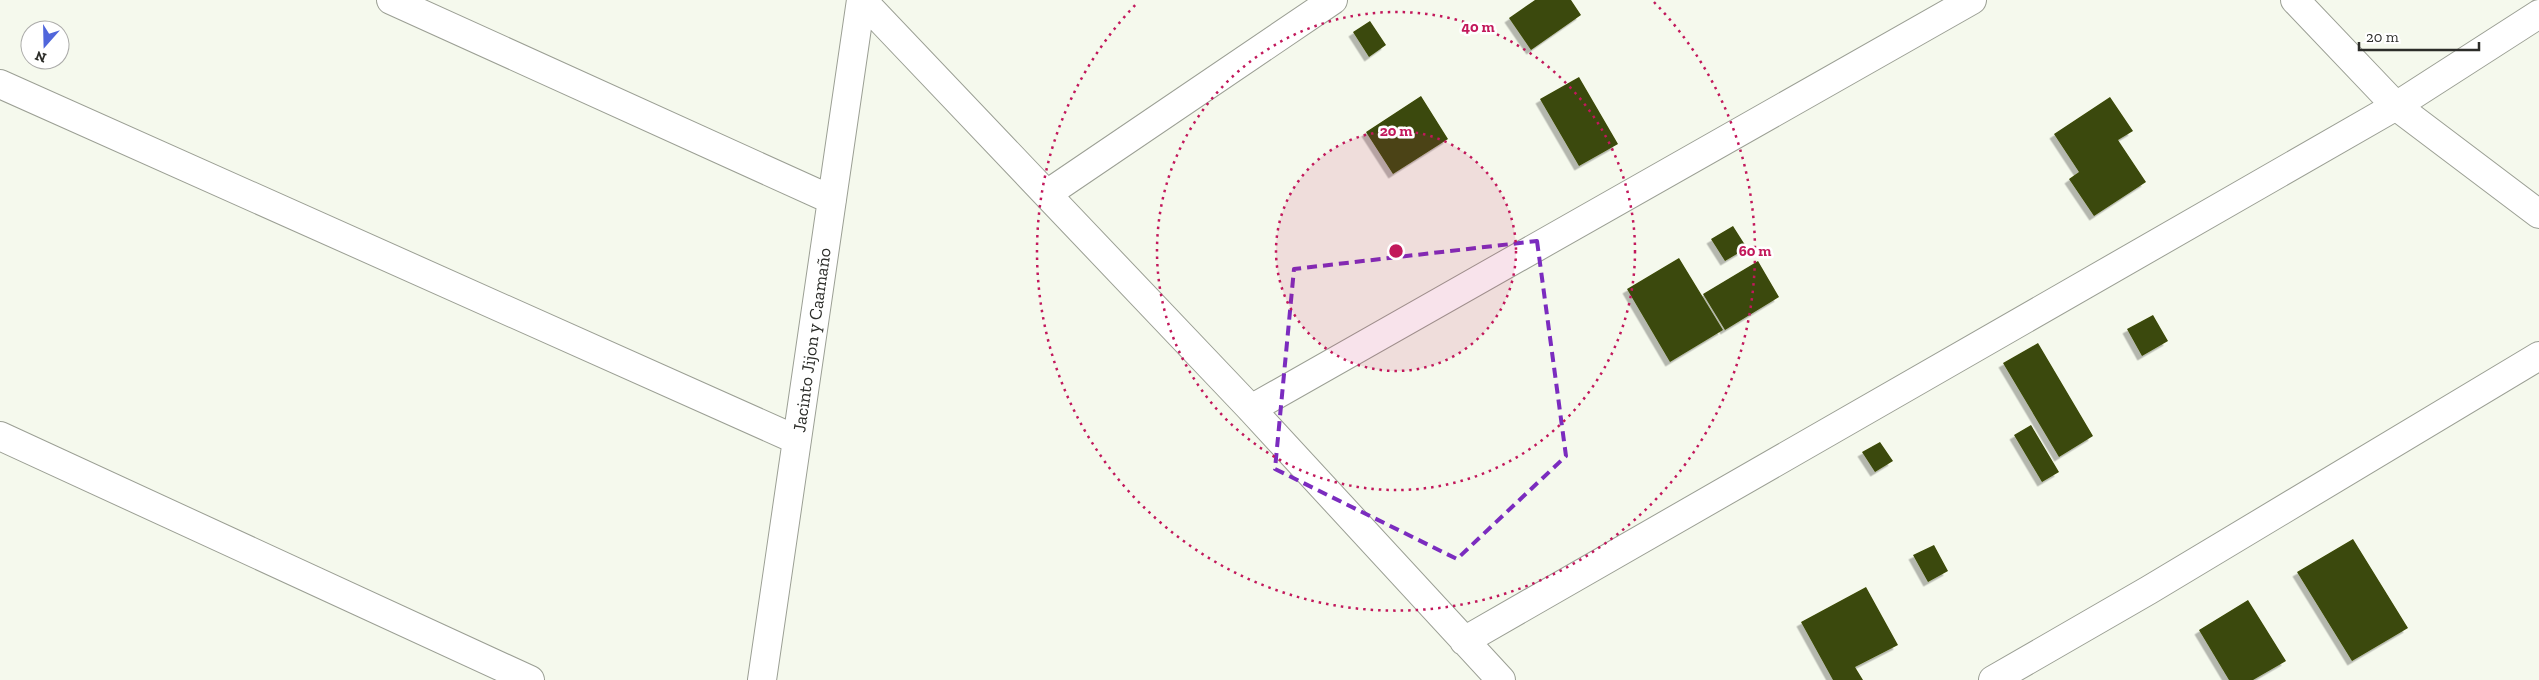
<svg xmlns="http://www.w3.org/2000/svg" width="2539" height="680" font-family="'Zilla Slab',serif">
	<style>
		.building { fill: #3b4907; filter: url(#shadow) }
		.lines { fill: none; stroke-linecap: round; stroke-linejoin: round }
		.minor-casing { stroke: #9b9f94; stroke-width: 30 }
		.minor { stroke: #fff; stroke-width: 28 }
		.marked { fill: none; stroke: #7b2cbf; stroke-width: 4; stroke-dasharray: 10 6; stroke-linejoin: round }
		.ring { fill: none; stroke: #c2185b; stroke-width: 2.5; stroke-dasharray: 2.5 5 }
		.labels { text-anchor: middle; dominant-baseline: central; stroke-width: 5; stroke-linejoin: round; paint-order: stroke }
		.street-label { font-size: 18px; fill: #2c2d29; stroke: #fff }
		.centre { fill: #c2185b; stroke: #fff; stroke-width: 2.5 }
		.ring-label { font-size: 15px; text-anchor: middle; font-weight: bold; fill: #c2185b; stroke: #fff; stroke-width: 5; stroke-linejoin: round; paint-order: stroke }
	</style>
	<defs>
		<filter id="shadow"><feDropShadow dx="-4.5" dy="4.5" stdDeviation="0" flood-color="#0004"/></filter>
	</defs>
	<rect width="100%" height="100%" fill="#f5f9ed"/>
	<path class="building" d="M1535,0H1571L1581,15L1531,50L1509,18Z
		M1370,21L1386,45L1369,57L1353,32Z
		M1579,77L1618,144L1579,166L1540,99Z
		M1421,96L1448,139L1393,174L1366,132Z
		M2110,97L2133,131L2118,140L2146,182L2094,216L2069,179L2079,172L2054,134Z
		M1733,226L1747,248L1725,261L1711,239Z
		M1679,258L1723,330L1670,362L1627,289Z
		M1758,261L1779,297L1725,330L1703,294Z
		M2153,315L2168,341L2142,356L2127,329Z
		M2038,343L2093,436L2059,457L2003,363Z
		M2031,425L2059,472L2042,482L2014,435Z
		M1880,442L1893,461L1875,472L1862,452Z
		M2353,539L2408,628L2352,661L2297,572Z
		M1934,545L1948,571L1928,582L1913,555Z
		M1866,587L1898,645L1855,667L1863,680H1833L1801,622Z
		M2248,600L2286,661L2253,680H2229L2199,630Z"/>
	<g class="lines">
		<defs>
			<path id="minor" d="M391,0L832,200
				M862,0L1251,409L1501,680
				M2295,0L2396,106L2539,214
				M0,84L797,440
				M1047,194L1333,0
				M1251,409L1972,0
				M0,436L530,680
				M1464,641L2396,106L2539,14
				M762,680L861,0
				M1993,680L2149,590L2539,356"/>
		</defs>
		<use href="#minor" class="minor-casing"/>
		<use href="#minor" class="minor"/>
	</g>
	<path class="marked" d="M1537,241L1566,456L1457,559L1275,469L1294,269Z"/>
	<circle cx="1396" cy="251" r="120" fill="#c2185b" fill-opacity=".12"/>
	<g class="ring">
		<circle cx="1396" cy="251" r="120"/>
		<circle cx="1396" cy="251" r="239"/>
		<path d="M1654 2A359 359 0 1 1 1138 2"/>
	</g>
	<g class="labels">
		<g class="street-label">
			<text transform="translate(812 340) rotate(-82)">Jacinto Jijon y Caamaño</text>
		</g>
	</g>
	<circle cx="1396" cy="251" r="8" class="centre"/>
	<g class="ring-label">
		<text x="1478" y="32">40 m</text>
		<text x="1396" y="136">20 m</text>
		<text x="1755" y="256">60 m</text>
	</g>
	<g transform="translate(45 45) rotate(200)"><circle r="24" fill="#ffffff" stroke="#ababa9"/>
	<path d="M0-4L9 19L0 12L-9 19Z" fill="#5066db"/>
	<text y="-8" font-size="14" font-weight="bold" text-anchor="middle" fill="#2c2d29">N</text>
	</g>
	<path d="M2359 42v8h120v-8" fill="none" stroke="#2c2d29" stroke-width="2.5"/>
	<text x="2366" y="42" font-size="15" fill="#2c2d29" stroke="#ffffff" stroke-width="4" paint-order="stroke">20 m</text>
</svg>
